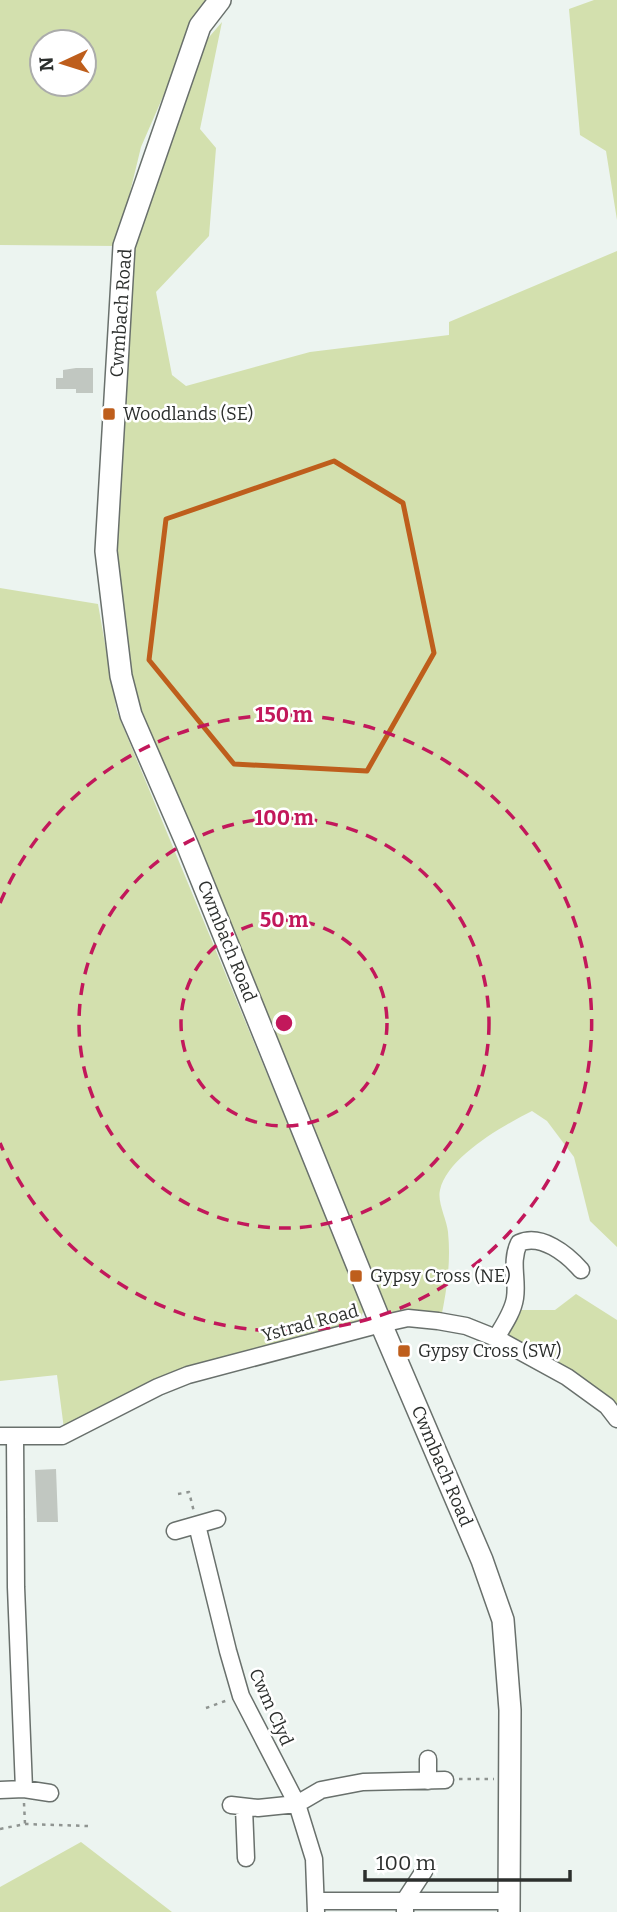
<svg xmlns="http://www.w3.org/2000/svg" width="617" height="1912" font-family="Bitter,serif">
	<style>
		.green { fill: #d3e0ae; fill-rule: evenodd }
		.building { fill: #c1c7c1 }
		.lines { fill: none; stroke-linecap: round; stroke-linejoin: round }
		.minor-casing { stroke: #69706c; stroke-width: 19 }
		.major-casing { stroke: #69706c; stroke-width: 24 }
		.path { stroke: #8f9491; stroke-width: 2.5; stroke-dasharray: 3.5 5; stroke-linecap: butt }
		.minor { stroke: #fff; stroke-width: 16 }
		.major { stroke: #fff; stroke-width: 21 }
		.marked { fill: none; stroke: #be5e1c; stroke-width: 5; stroke-linejoin: round }
		.ring { fill: none; stroke: #c2185b; stroke-width: 3.5; stroke-dasharray: 12 9 }
		.poi-dot { fill: #be5e1c; stroke: #fff; stroke-width: 2.5 }
		.labels { text-anchor: middle; dominant-baseline: central; stroke-width: 5; stroke-linejoin: round; paint-order: stroke }
		.street-label { font-size: 18px; fill: #2c2f2d; stroke: #fff }
		.poi-label { font-size: 18px; fill: #2c2f2d; stroke: #fff; text-anchor: start }
		.centre { fill: #c2185b; stroke: #fff; stroke-width: 3.5 }
		.ring-label { font-size: 21px; text-anchor: middle; font-weight: bold; fill: #c2185b; stroke: #fff; stroke-width: 5; stroke-linejoin: round; paint-order: stroke }
	</style>
	<rect width="100%" height="100%" fill="#ecf4f0"/>
	<path class="green" d="M0,0H210L199,14L141,147L117,246L0,245ZM42,42H84V84H42Z
		M594,0H617V220L606,151L580,135L569,9Z
		M222,22L200,129L216,148L209,236L156,292L172,375L186,386L310,352L449,335V322L617,251V1247L590,1221L574,1157L547,1121L532,1111C504,1125 447,1157 440,1190C437,1202 447,1220 448,1232C451,1261 447,1289 441,1318L388,1317L139,712L129,677L112,552L130,243L204,43Z
		M0,588L98,604L117,712L364,1308L360,1322L186,1373L64,1429L57,1375L0,1381Z
		M576,1294L617,1320V1410L502,1337L513,1310H555Z
		M81,1842L172,1912H0V1887Z"/>
	<path class="building" d="M76,368H93V393H76V389H56V378H63V370Z
		M56,1469L58,1522H37L35,1470Z"/>
	<g class="lines">
		<defs>
			<path id="minor" d="M496,1338C503,1326 513,1312 515,1298C518,1279 510,1262 519,1243C541,1233 567,1254 581,1270
				M0,1436H62L158,1387L188,1375L381,1324L408,1318L438,1321L466,1326L496,1338L567,1377L607,1406L617,1419
				M15,1437L16,1587L24,1789
				M197,1525L228,1651L241,1696L297,1804L314,1859L316,1912
				M175,1531L217,1519
				M428,1781V1759
				M0,1790L24,1789L50,1793
				M231,1805L258,1808L297,1804L321,1790L363,1782L445,1780
				M244,1808L246,1858
				M316,1901H510
				M405,1912V1900L424,1871"/>
			<path id="major" d="M220,0L200,26L124,246L106,551L121,676L131,715L187,844L381,1324L482,1560L503,1620L510,1710L509,1912"/>
		</defs>
		<use href="#minor" class="minor-casing"/>
		<use href="#major" class="major-casing"/>
		<path class="path" d="M178,1494L189,1492L194,1512
			M206,1708L228,1700
			M459,1779H494
			M24,1803L25,1824
			M0,1829L25,1824L88,1826"/>
		<use href="#minor" class="minor"/>
		<use href="#major" class="major"/>
	</g>
	<path class="marked" d="M334,461L403,503L434,653L367,771L234,764L149,660L166,519Z"/>
	<g class="ring">
		<circle cx="284" cy="1023" r="103"/>
		<circle cx="284" cy="1023" r="205"/>
		<path d="M0 903A308 308 0 1 1 0 1143"/>
	</g>
	<g class="poi-dot">
		<rect x="102" y="407" width="14" height="14" rx="3.5"/>
		<rect x="349" y="1269" width="14" height="14" rx="3.5"/>
		<rect x="397" y="1344" width="14" height="14" rx="3.5"/>
	</g>
	<g class="labels">
		<g class="street-label">
			<text transform="translate(121 313) rotate(-86)">Cwmbach Road</text>
			<text transform="translate(227 941) rotate(68)">Cwmbach Road</text>
			<text transform="translate(310 1323) rotate(-15)">Ystrad Road</text>
			<text transform="translate(442 1466) rotate(67)">Cwmbach Road</text>
			<text transform="translate(271 1707) rotate(66)">Cwm Clyd</text>
		</g>
		<g class="poi-label">
			<text x="123" y="414">Woodlands (SE)</text>
			<text x="370" y="1276">Gypsy Cross (NE)</text>
			<text x="418" y="1351">Gypsy Cross (SW)</text>
		</g>
	</g>
	<circle cx="284" cy="1023" r="10" class="centre"/>
	<g class="ring-label">
		<text x="284" y="722">150 m</text>
		<text x="284" y="825">100 m</text>
		<text x="284" y="927">50 m</text>
	</g>
	<g transform="translate(63 63) rotate(266)"><circle r="33" fill="#ffffff" stroke="#abacab" stroke-width="2"/>
	<path d="M0-5L12 26L0 18L-12 26Z" fill="#be5e1c"/>
	<text y="-10" font-size="19" font-weight="bold" text-anchor="middle" fill="#2c2f2d">N</text>
	</g>
	<path d="M365 1870v10h205v-10" fill="none" stroke="#2c2f2d" stroke-width="3.5"/>
	<text x="376" y="1870" font-size="21" fill="#2c2f2d" stroke="#ffffff" stroke-width="5" paint-order="stroke">100 m</text>
</svg>
